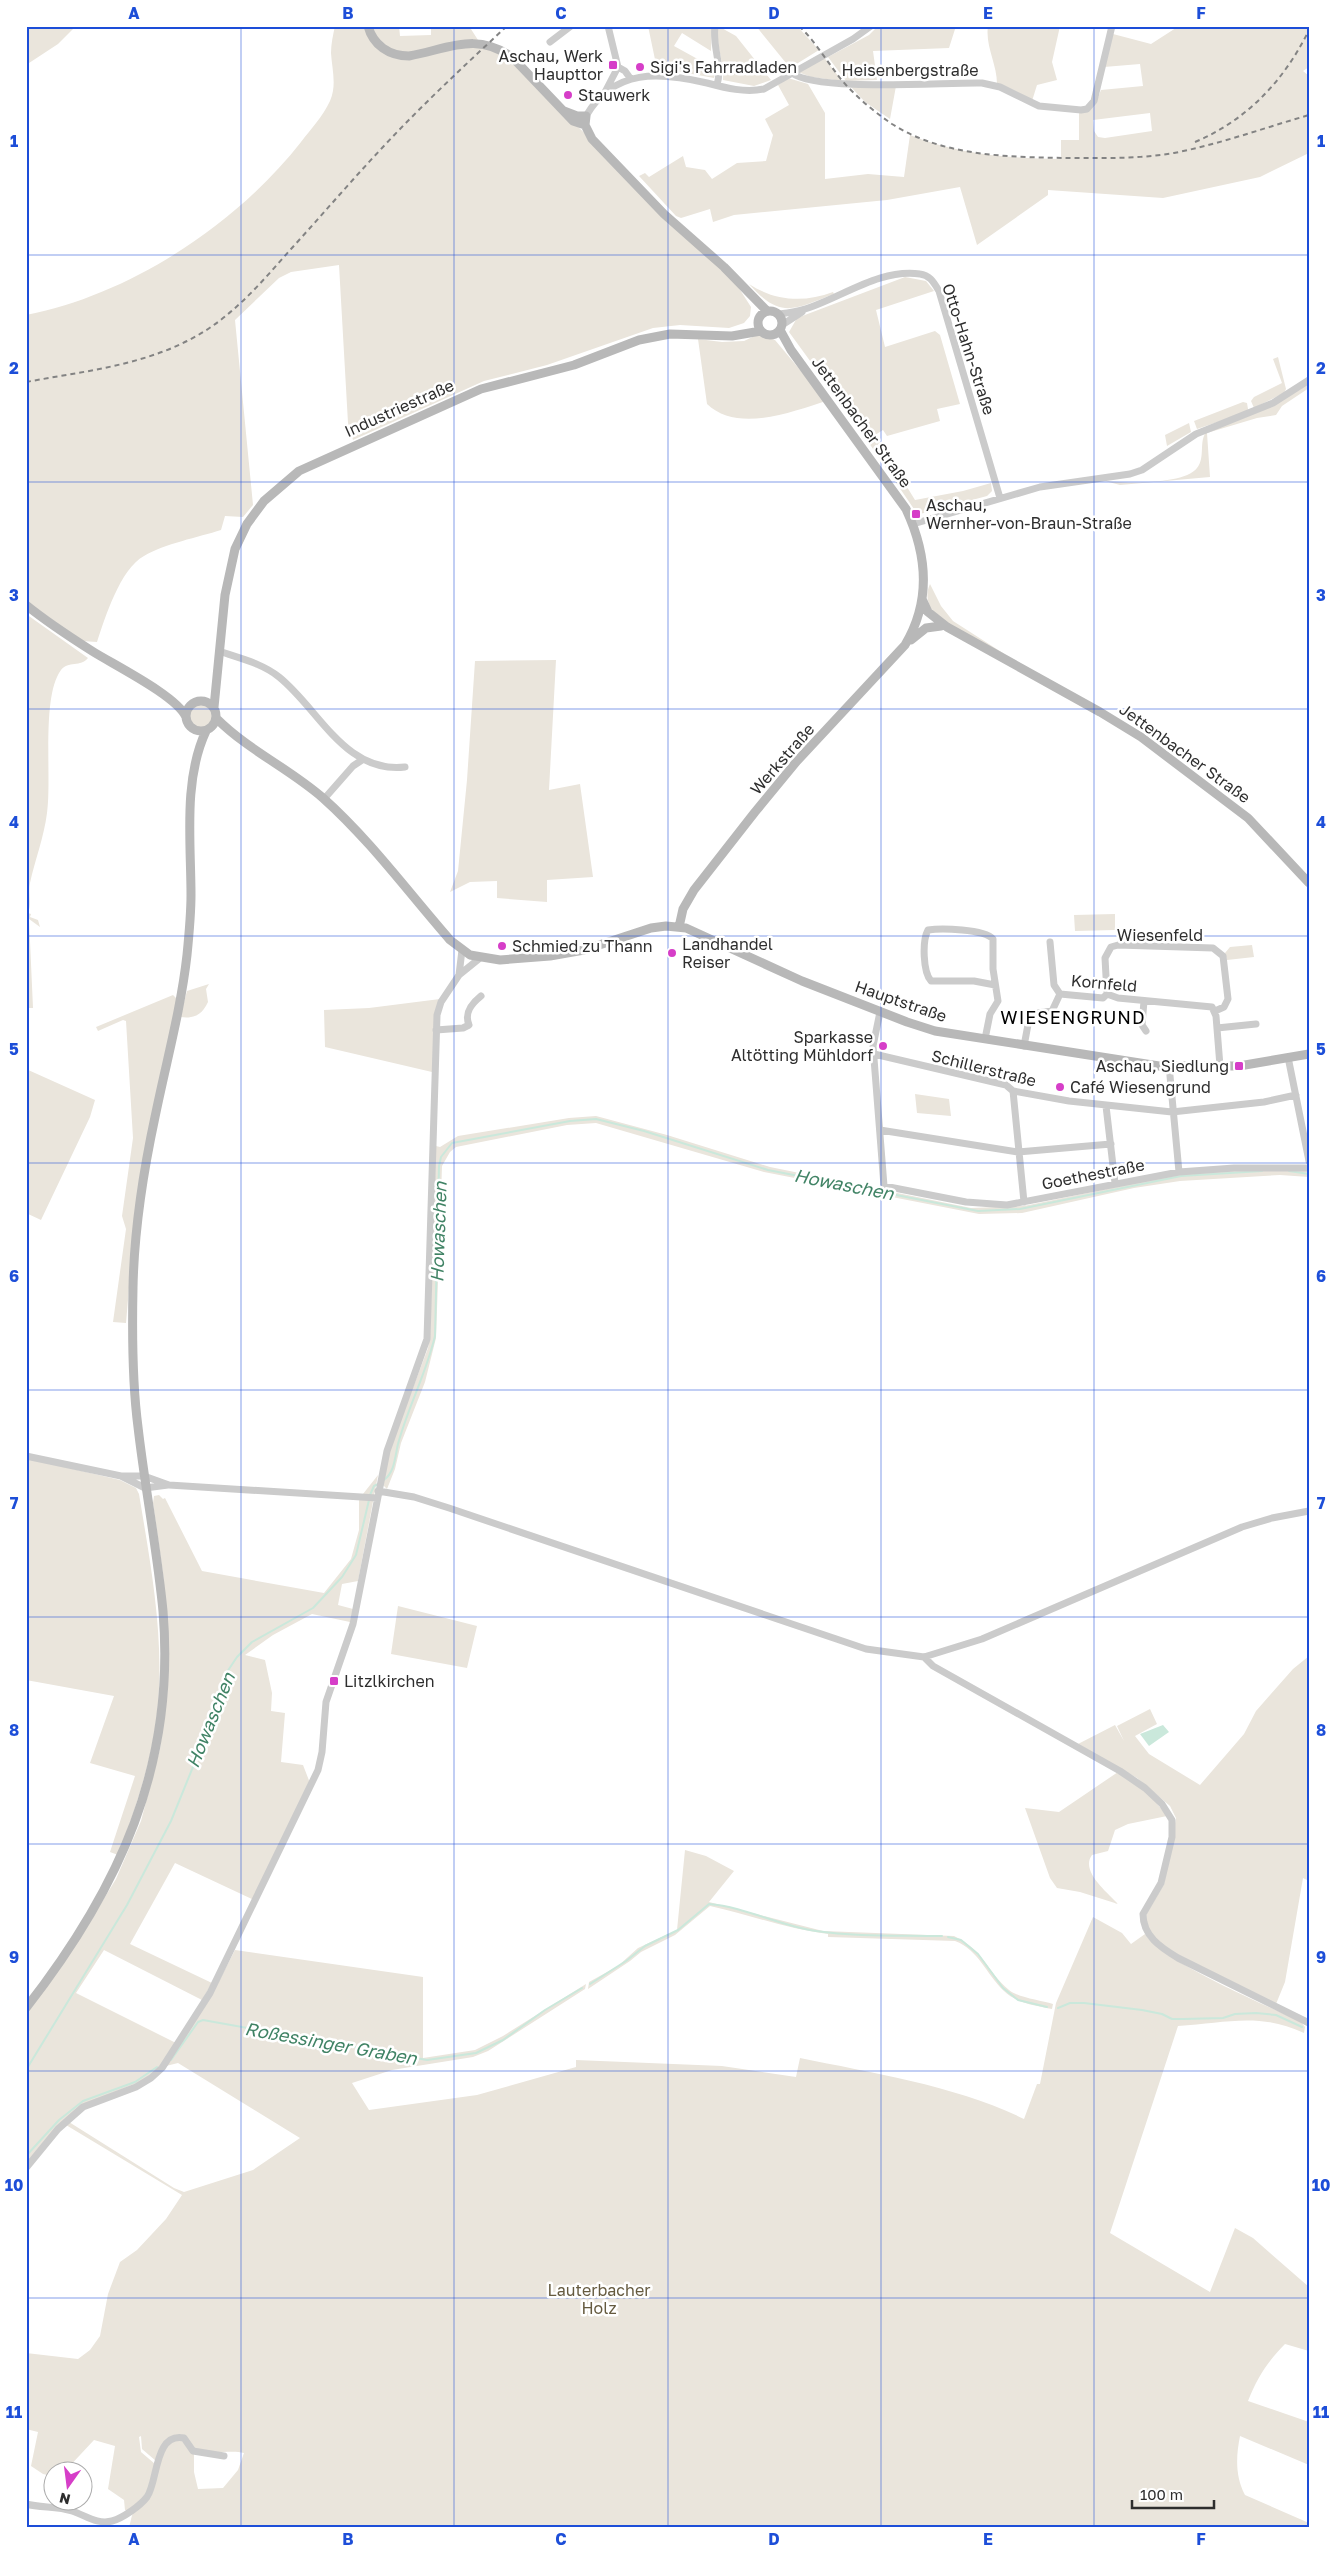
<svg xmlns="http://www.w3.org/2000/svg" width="1335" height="2553" font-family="'Golos Text',sans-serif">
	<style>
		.green { fill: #eae5dc; fill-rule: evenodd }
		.water { fill: #cae8db }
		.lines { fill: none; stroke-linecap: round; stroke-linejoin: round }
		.stream { stroke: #cae8db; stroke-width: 2 }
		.street { stroke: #cbcbcb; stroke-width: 7 }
		.secondary { stroke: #b8b8b8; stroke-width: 9 }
		.rail { stroke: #838383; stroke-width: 2; stroke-dasharray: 5 4; stroke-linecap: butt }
		.grid { fill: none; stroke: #1d4ed8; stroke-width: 1; stroke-opacity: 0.55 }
		.poi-dot { fill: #d63ec8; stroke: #fff; stroke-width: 2 }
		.labels { text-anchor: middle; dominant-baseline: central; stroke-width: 5; stroke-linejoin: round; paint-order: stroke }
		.poi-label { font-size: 16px; fill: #2e2e2e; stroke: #fff; text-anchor: start }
		.street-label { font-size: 16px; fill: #2e2e2e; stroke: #fff }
		.park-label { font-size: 16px; fill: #655a3f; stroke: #fff }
		.neighbourhood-label { font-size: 18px; letter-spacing: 1px; fill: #000; stroke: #fff }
		.water-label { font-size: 18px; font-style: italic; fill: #408365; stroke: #fff }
		.neatline { fill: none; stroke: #1d4ed8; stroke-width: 2 }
		.grid-label { font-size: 16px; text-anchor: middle; font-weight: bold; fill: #1d4ed8 }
	</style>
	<rect width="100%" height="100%" fill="#fff"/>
	<path class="green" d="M26,26H76L58,44L26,65Z
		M335,26H365L391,56L477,45L506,55L737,285L751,307L750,316L744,323L729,328L680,325L653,328L547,365L484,381L353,440L348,423L339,265L291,272L279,278L235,320L253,505L243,517L225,516L221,530C199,537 164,544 144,556C120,569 105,618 97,642L82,641L26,601V315C130,295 237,224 301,142C311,129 323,116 330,101C337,85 332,69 331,53C331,44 333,35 335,26Z
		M371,26H399L400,36L431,35V27L469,26L478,40L402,54L380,44Z
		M648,26H712L711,51L682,33L674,46L703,62H715L716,70L714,78L676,71L657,69Z
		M718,26L736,36L771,80L754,86L723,80C724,60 716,48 718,26Z
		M756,26H797L819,50L790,68Z
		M878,26H956L949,48L873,51L877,80L846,81L828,57L869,35Z
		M988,26H1060L1052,62L1057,80L1037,85L1032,101L997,84C997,64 985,46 988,26Z
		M1179,26H1309V67L1303,71L1309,76V153L1260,177L1163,198L1048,190V195L977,245L960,187L887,200L734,215L713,222L710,209L681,218L676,216L639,176L645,173L649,177L683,156L686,167L705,170L712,179L737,163L766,161L773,135L765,119L789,105L778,85L788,78L808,84L825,113V179L868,174L904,177L910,135C959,155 1008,158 1061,159V140H1079V113L1097,100L1101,90L1143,86L1140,64L1104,67L1113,34L1151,44ZM1150,113L1152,131L1105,138L1098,137L1094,131L1093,120Z
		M823,56L842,81L811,77L798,72Z
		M850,86H896L890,119L865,102Z
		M905,277L926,281L934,291L876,310L885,347L935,331L940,335L960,404L937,409L940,421L887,436L883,430L875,435L915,500L963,491L991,483L992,491L987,496L920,514L916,512L856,424L789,332L797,318Z
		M749,284C775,301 804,303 833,292L834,294C794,309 781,320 749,284Z
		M759,334L775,340L826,401C792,412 737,433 707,404L698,339L722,342L744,341Z
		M1278,357L1286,389L1284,393L1254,408L1251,401L1254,397L1282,383L1273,359Z
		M1309,383V388L1282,406L1276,415L1257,418L1207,433L1210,477L1120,485L1101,480C1121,484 1184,485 1197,468C1206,457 1198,441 1207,431C1244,419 1277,406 1309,383Z
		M1243,402L1247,403L1248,409L1247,412L1197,429L1194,421Z
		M1189,423L1191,432L1167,446L1165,435Z
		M930,584L941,606L953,621L1006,655L942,621C931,611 923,599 930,584Z
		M26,614L88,658C81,667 68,661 61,670C41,697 52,777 47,813C44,837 35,860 30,883C28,893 32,904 28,913L31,914L30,917L38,920L40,927L29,919L33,1008H26Z
		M556,660L549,790L580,784L593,877L547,880V902L497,898V881L470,882L450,892L458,871L467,780L475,661Z
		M189 717a12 12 0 1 1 24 0a12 12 0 1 1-24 0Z
		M1115,914V930L1075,931L1074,915Z
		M1252,945L1254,957L1227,960L1225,953L1230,947Z
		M209,984L206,989L208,1002C202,1015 194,1019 180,1017L187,991Z
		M173,995L177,999L133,1241L126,1323L113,1322L126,1229L122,1216L133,1138L126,1021L123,1020L98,1031L96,1027Z
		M440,999L432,1072L325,1047L324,1010L369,1008Z
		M26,1069L95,1100L90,1117L41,1220L26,1213Z
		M915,1094L949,1099L951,1116L917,1113Z
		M596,1116L667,1135L770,1167L971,1208L1024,1206L1180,1174L1233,1170L1309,1171V1177L1280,1175L1180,1181L1134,1188L1022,1213L979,1214L764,1172L596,1123L567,1125L456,1147L450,1152L442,1166L436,1338L425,1382L401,1443L395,1469L387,1489L383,1485L389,1451L428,1348L430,1336L436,1146L440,1147L458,1136L569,1118Z
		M26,1458L120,1480L136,1488L139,1494C153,1579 170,1664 151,1750C143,1787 131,1821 118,1855L110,1852L135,1776L90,1763L114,1696L26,1680Z
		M378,1475L358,1581L342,1584L338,1605L353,1609L350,1622L312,1614L273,1635L245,1655L265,1660L272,1693L271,1711L285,1713L281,1762L303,1765L310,1783L254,1900L175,1863L130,1944L212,1983L202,2000L104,1950L76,1993L176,2043L157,2070L142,2081L84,2104L26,2164V2015L78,1941L116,1879L141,1821L160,1749L167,1697L169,1655L163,1573L153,1503L154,1496L159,1495L163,1499L165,1498L202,1571L324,1593L351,1559L359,1530V1499Z
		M398,1606L477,1626L467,1668L391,1654Z
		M1309,1656V1881L1303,1878L1285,1982L1276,2004C1248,1991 1161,1955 1149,1930C1147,1926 1147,1919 1146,1915L1164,1884L1176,1818L1170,1806L1137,1778L1078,1744L1115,1725L1124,1741L1117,1726L1150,1709L1157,1724L1135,1736L1149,1754L1200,1785L1244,1734L1256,1711L1293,1669Z
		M1118,1772L1151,1796L1167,1816L1128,1824L1115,1830L1108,1851L1092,1855C1080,1871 1107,1892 1118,1904L1080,1892L1057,1888L1050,1878L1025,1808L1059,1812Z
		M685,1850L706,1856L734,1871L709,1902L823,1931L954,1936C984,1950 987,1972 1009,1990C1019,1998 1040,2000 1053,2004L1052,2009C1036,2006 1016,2003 1004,1991C986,1974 979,1950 955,1941L828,1937V1934C788,1929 750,1915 710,1906L675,1935L641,1952L630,1961L588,1989L589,1982L618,1966L638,1948L677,1930Z
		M1093,1917L1122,1933L1131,1944L1145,1934C1161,1961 1268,2006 1301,2022L1305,2027L1304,2033C1259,2012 1226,2023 1178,2026L1110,2233L1210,2292L1235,2228L1253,2238L1309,2287V2351L1285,2344C1268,2361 1257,2378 1248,2401L1309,2422V2465L1240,2436C1236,2456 1235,2476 1245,2495L1309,2523V2527H129C131,2522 131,2516 134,2511C137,2505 146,2501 150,2494C157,2480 159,2432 184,2440L187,2447L194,2453V2472L198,2489L223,2488L238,2470L244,2453C226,2448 196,2461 186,2438L178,2436L165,2444L156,2461L142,2449L141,2436L139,2437L141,2452L155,2464L147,2495L129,2511L125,2510L124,2500L108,2489L115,2446L94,2440L66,2470H52V2476L43,2474L31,2466L38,2432L26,2429V2353L78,2359L90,2350L100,2336L108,2294L120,2262L137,2250L166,2219L182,2195L66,2125L69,2122L174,2188L184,2192L253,2170L300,2138L178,2063L166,2066L217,1985L235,1950L423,1977V2058L475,2050L503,2036L586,1984L585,1989L488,2051L473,2057L392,2070L352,2083L369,2110L477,2095L576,2067V2060L722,2066L796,2077L800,2058C873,2073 957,2086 1024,2119L1037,2084H1040L1056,2003Z"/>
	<path class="water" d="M1163,1725L1169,1732L1149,1746L1140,1734Z"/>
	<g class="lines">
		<path class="stream" d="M1289,1171L1309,1174
			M384,1480C395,1472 395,1456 398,1444C408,1407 426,1374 435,1336L439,1166L441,1157L452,1143L570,1121L596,1119L644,1131L768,1170L978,1211L1020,1209L1181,1176L1262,1171
			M370,1495L374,1486L378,1484
			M948,1937L961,1940L978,1954L1003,1988L1018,2000L1047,2007
			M590,1984L626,1961L645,1946L678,1930L709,1904C746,1907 779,1926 816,1931C857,1937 901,1935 942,1936
			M1058,2008L1070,2003H1084L1142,2010L1162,2014L1172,2019H1183L1223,2018L1235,2014L1256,2013L1276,2015L1302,2027
			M171,2060L198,2022L203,2020L427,2060L476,2053L503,2040L545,2010L582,1988
			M26,2070L127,1905L171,1821L197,1757L225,1675L237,1657L252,1642L313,1608L342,1577L356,1555L369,1500
			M26,2156L59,2120L83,2101L135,2082L157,2067"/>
		<path class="street" d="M715,26C712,47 723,66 717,85
			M550,42L571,26
			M618,67L625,71L630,78
			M792,73C817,92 944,82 982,83L1000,87L1039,106L1081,110L1087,109L1094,101L1112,26
			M605,92L618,67L608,26
			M586,116C614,68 660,72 707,83C726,88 745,93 764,89L853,39L871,26
			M779,314C788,313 797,312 805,309C841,298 880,268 920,274C930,275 934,283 939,291L1000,498
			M782,325L802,312
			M913,524L1040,487L1130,474L1142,470L1196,434L1273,403L1309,380
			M219,651C238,658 262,663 279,677C319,709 345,774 405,767
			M324,799L353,766L362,760
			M1050,942L1054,985L1060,994L1103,998L1107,994L1118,998L1212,1007L1216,1016L1220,1066
			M459,975L462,950
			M1107,994L1105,958L1111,947L1118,945L1213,948L1223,956L1228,999L1224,1007L1215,1011
			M1144,1001L1142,1025L1146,1031
			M880,1012L873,1046L884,1186L966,1202L1007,1205L1179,1172L1234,1168H1309
			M1217,1028L1256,1024
			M436,1030L463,1028L469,1025C464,1013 471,1004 481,996
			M985,1039L990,1014L998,1001L993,969V939C984,929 941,928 928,930C922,941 923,972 931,981H974L995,985
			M1024,1046L1030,1014L1052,1011L1060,994
			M874,1054L1006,1085L1013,1091L1069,1101L1172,1112L1264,1102L1296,1095
			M1288,1057L1309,1161
			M1169,1065L1179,1172
			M1013,1091L1024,1202
			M1106,1106L1115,1183
			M880,1130L1018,1152L1111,1144
			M26,1456L121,1476L145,1488L168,1485
			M121,1476H144L169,1485L377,1498
			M378,1491L414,1497L449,1508L866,1649L924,1657L982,1639L1242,1527L1272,1518L1309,1511
			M924,1657L933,1666L1120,1771L1145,1788L1162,1804L1172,1820V1837L1161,1883L1143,1914C1143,1936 1160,1947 1178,1958L1309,2023
			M26,2168L58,2129L83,2107L136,2087L151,2078L162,2068L210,1993L318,1770L322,1752L326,1702L353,1624L387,1451L427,1339L437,1015L441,1002L459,975L480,958
			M26,2504C41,2508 57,2506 72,2511C85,2515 97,2525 112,2521C123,2518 140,2506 147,2497C158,2482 154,2432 184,2438L193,2451L224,2456"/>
		<path class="secondary" d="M368,26C373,45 389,56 409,56C448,49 477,31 513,58L573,121L585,125
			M564,111L577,116H586L585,125L592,139L664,214L724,267L767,311
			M758 323a12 12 0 1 1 24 0a12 12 0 1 1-24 0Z
			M922,599L928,612L947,627L1100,712L1141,737L1248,818L1309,883
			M26,605C47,622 70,637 92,651C114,665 177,696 186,717
			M911,640L926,628L941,626
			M186 716a15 15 0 1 1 30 0a15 15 0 1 1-30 0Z
			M214,707L225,595L235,549L247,524L264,501L299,471L481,389L574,365L639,340L670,334L732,336L761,331
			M217,719C248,750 290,769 323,798C370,840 408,892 450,940L470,955L500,960L550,956L584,950L651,928L666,926L686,928L802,981L907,1022L935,1031L1159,1066H1239L1309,1054
			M679,927L683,909L694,890L755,812L797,761L905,645C932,600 927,554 906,509L791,350L780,330
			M26,2008C119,1889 176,1766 163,1611C157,1549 145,1488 138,1427C132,1381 132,1334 133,1288C134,1231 143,1173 155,1117C166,1063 181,1009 187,955C189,935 191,915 191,895C191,842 183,780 206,731"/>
		<path class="rail" d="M799,26C818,44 829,66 846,85C860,100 876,113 892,124C944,157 1010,157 1068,158C1104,158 1139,159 1174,153C1220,144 1264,128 1309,115
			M1195,142C1247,120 1284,81 1309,30
			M26,382C80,372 138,366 187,341C230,320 260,284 291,249C322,215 351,181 382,148C422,105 464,66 507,26"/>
	</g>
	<path class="grid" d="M241,26V2527M454,26V2527M668,26V2527M881,26V2527M1094,26V2527M26,255H1309M26,482H1309M26,709H1309M26,936H1309M26,1163H1309M26,1390H1309M26,1617H1309M26,1844H1309M26,2071H1309M26,2298H1309"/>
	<g class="poi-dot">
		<rect x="608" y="60" width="10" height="10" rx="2.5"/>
		<circle cx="640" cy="67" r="5"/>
		<circle cx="568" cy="95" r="5"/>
		<rect x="911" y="509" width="10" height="10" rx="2.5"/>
		<circle cx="502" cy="946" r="5"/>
		<circle cx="672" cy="953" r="5"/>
		<circle cx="883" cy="1046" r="5"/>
		<rect x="1234" y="1061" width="10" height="10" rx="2.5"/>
		<circle cx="1060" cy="1087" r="5"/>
		<rect x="329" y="1676" width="10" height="10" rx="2.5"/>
	</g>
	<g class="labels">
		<g class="poi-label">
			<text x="603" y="56" text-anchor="end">Aschau, Werk<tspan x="603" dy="18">Haupttor</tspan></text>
			<text x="650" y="67">Sigi's Fahrradladen</text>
			<text x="578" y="95">Stauwerk</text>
			<text x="926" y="505">Aschau,<tspan x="926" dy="18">Wernher-von-Braun-Straße</tspan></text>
			<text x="682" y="944">Landhandel<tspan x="682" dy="18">Reiser</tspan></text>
			<text x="512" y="946">Schmied zu Thann</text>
			<text x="873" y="1037" text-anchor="end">Sparkasse<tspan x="873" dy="18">Altötting Mühldorf</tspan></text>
			<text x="1229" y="1066" text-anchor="end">Aschau, Siedlung</text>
			<text x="1070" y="1087">Café Wiesengrund</text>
			<text x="344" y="1681">Litzlkirchen</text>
		</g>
		<g class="street-label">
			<text x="910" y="70">Heisenbergstraße</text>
			<text transform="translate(969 349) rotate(72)">Otto-Hahn-Straße</text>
			<text transform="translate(399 408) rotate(-24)">Industriestraße</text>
			<text transform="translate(862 422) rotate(54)">Jettenbacher Straße</text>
			<text transform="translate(1185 753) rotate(36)">Jettenbacher Straße</text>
			<text transform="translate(782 759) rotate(-49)">Werkstraße</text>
			<text x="1160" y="935">Wiesenfeld</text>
			<text transform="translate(1104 983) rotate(5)">Kornfeld</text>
			<text transform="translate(901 1001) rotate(19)">Hauptstraße</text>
			<text transform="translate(984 1068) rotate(14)">Schillerstraße</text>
			<text transform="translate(1093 1174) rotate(-11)">Goethestraße</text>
		</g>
		<g class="park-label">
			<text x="599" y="2290">Lauterbacher<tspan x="599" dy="18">Holz</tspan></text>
		</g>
		<g class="neighbourhood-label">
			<text x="1073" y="1017">WIESENGRUND</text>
		</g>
		<g class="water-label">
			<text transform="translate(844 1184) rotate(11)">Howaschen</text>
			<text transform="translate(438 1232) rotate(-88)">Howaschen</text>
			<text transform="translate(210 1720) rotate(-68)">Howaschen</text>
			<text transform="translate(331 2043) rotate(10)">Roßessinger Graben</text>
		</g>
	</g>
	<rect width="1335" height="2553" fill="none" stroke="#ffffff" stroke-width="55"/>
	<g transform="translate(68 2486) rotate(194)"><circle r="24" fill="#ffffff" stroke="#ababab"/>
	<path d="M0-4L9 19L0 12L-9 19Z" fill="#d63ec8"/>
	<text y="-8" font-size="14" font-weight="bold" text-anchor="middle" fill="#2e2e2e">N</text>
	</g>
	<path d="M1132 2500v8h82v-8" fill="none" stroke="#2e2e2e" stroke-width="2.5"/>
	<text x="1140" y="2500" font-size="15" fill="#2e2e2e" stroke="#ffffff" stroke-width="4" paint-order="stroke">100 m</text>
	<rect x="28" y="28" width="1280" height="2498" class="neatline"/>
	<g class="grid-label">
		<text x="134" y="19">A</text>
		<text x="348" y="19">B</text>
		<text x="561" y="19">C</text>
		<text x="774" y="19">D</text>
		<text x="988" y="19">E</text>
		<text x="1201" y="19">F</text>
		<text x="14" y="147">1</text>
		<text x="1321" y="147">1</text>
		<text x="14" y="374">2</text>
		<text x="1321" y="374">2</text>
		<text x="14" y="601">3</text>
		<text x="1321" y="601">3</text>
		<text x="14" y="828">4</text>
		<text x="1321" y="828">4</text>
		<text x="14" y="1055">5</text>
		<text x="1321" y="1055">5</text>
		<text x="14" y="1282">6</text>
		<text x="1321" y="1282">6</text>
		<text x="14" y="1509">7</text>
		<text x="1321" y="1509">7</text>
		<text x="14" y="1736">8</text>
		<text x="1321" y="1736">8</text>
		<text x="14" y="1963">9</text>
		<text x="1321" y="1963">9</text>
		<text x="14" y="2191">10</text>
		<text x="1321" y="2191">10</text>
		<text x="14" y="2418">11</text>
		<text x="1321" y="2418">11</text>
		<text x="134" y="2545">A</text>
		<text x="348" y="2545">B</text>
		<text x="561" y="2545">C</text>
		<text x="774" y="2545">D</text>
		<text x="988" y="2545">E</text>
		<text x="1201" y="2545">F</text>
	</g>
</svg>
